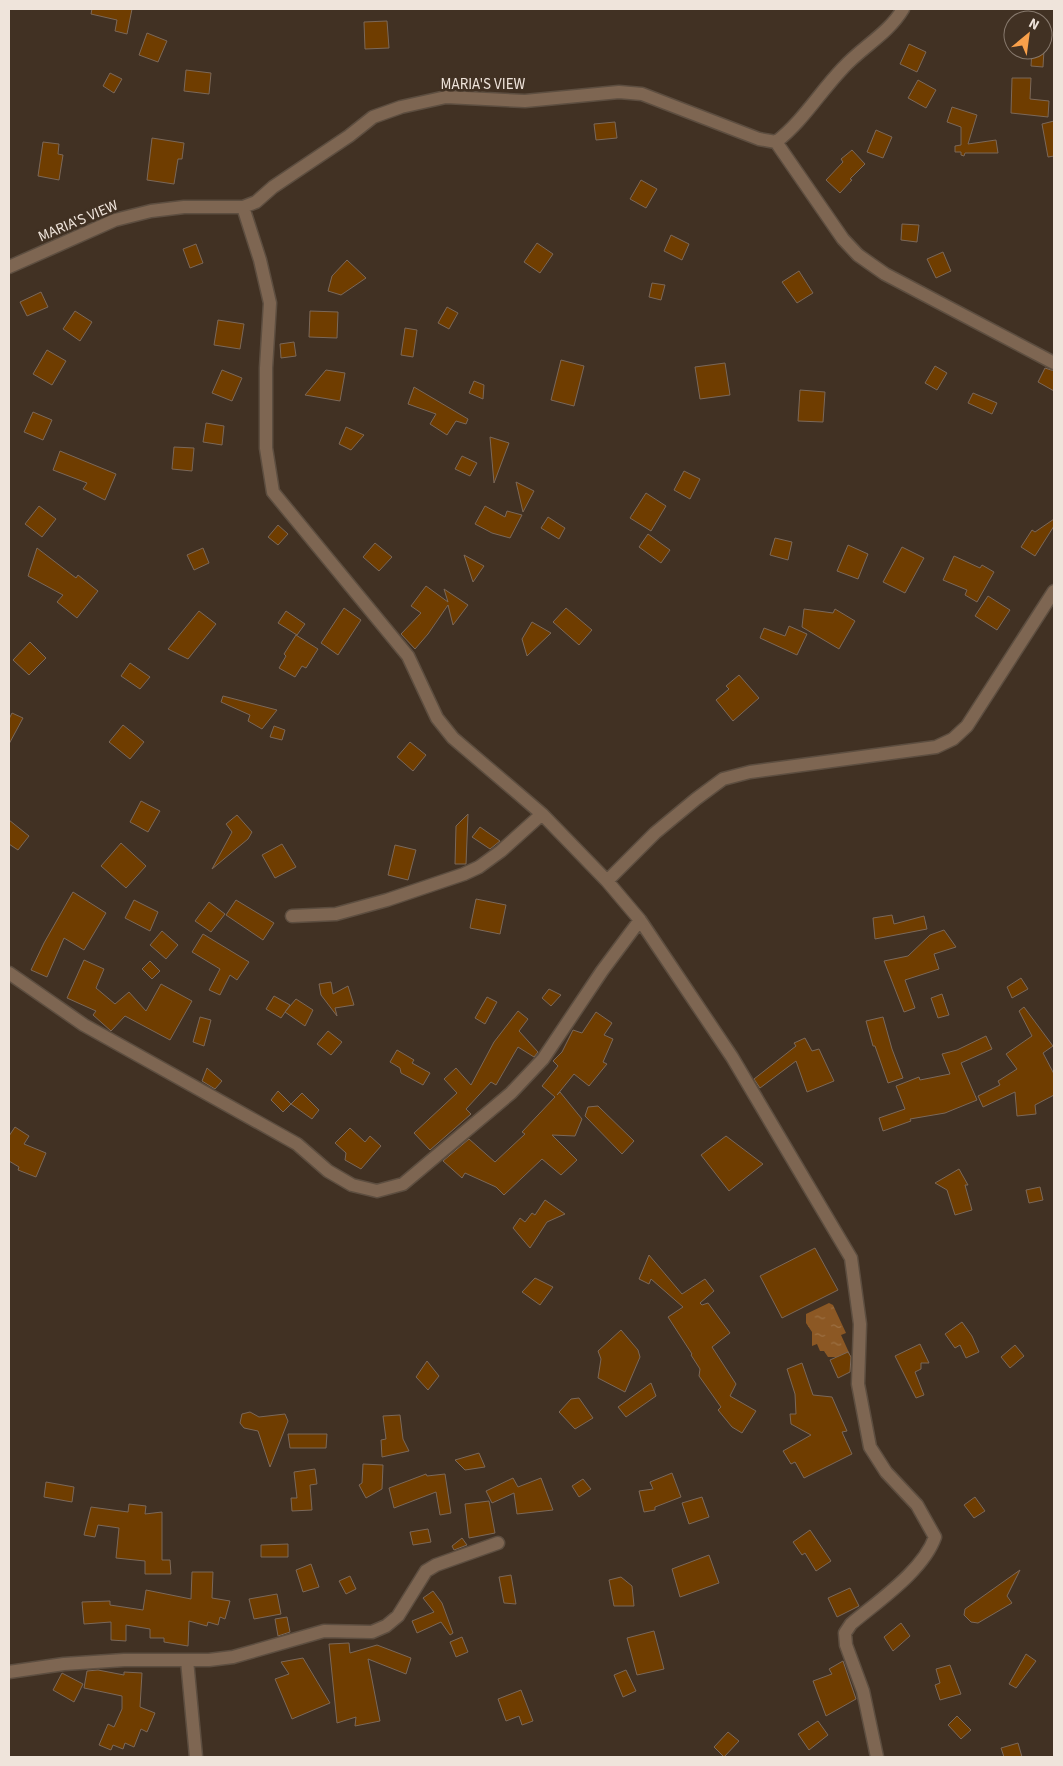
<svg xmlns="http://www.w3.org/2000/svg" width="1063" height="1766" font-family="'Source Sans 3',sans-serif">
	<style>
		.water { fill: url(#water-ripples) }
		.building { fill: #6f3d00; stroke: #7b6859 }
		.lines { fill: none; stroke-linecap: round; stroke-linejoin: round }
		.street-casing { stroke: #5d4e40; stroke-width: 15 }
		.street { stroke: #7e6652; stroke-width: 12 }
		.labels { text-anchor: middle; dominant-baseline: central; stroke-width: 5; stroke-linejoin: round; paint-order: stroke }
		.street-label { font-size: 15px; fill: #efe4db; stroke: #413123 }
	</style>
	<defs>
		<pattern id="water-ripples" width="26" height="14" patternUnits="userSpaceOnUse" patternTransform="scale(1.25)"><rect width="26" height="14" fill="#8c5824"/><path d="M2 4q2-2 4 0t4 0M15 11q2-2 4 0t4 0" fill="none" stroke="#9c7043"/></pattern>
	</defs>
	<rect width="100%" height="100%" fill="#413123"/>
	<path class="water" d="M829,1303L833,1305L846,1333L841,1335L851,1357H828L824,1351H820L817,1344L812,1346V1332L806,1323V1314Z"/>
	<path class="building" d="M92,9H132L127,34L115,31L117,20L91,14Z
		M387,21L389,48L365,49L364,22Z
		M147,33L167,41L158,62L139,55Z
		M909,44L926,52L917,72L900,64Z
		M1032,50H1044L1043,67L1031,66Z
		M186,70L211,73L209,94L184,91Z
		M110,73L122,79L114,93L103,86Z
		M1012,78H1031L1030,99L1049,101L1048,117L1011,113Z
		M918,80L936,90L926,108L908,98Z
		M952,107L977,115L968,144L996,140L998,153H965L964,156L961,155V152H955V146L961,145V127L947,122Z
		M1054,121V156L1048,157L1042,124Z
		M615,122L617,138L596,140L594,124Z
		M876,130L892,137L883,158L867,152Z
		M152,138L184,143L182,159H178L174,184L147,180Z
		M43,142L59,144L58,154L63,155L59,180L38,176Z
		M852,150L865,164L850,179L852,180L840,193L826,180L843,162L841,159Z
		M641,180L657,189L646,208L630,199Z
		M902,224L919,225L917,242L901,240Z
		M671,235L689,244L682,260L664,251Z
		M537,243L553,254L540,273L524,262Z
		M196,244L203,263L190,268L183,249Z
		M943,252L951,271L936,278L927,259Z
		M347,260L366,278L341,295L328,291L332,276Z
		M799,271L813,293L797,303L782,282Z
		M652,283L665,285L661,300L649,297Z
		M41,292L48,307L27,316L20,302Z
		M447,307L458,313L449,329L438,323Z
		M75,311L92,322L80,341L63,329Z
		M310,311L338,312L337,338L309,337Z
		M218,320L244,324L240,349L214,345Z
		M405,328L417,330L413,357L401,355Z
		M294,342L296,356L281,358L280,344Z
		M47,350L66,361L52,385L33,374Z
		M561,360L584,366L574,406L551,400Z
		M725,363L730,395L700,399L695,367Z
		M935,366L947,373L937,390L925,383Z
		M1045,368L1054,371V391L1038,382Z
		M222,370L242,378L232,401L212,393Z
		M326,370L345,373L340,401L305,395Z
		M474,381L484,385L483,399L469,393Z
		M414,387L468,419L466,424L456,421L447,435L430,424L436,414L408,404Z
		M800,390L825,392L823,422L798,421Z
		M973,393L997,403L992,414L968,403Z
		M33,412L52,420L43,440L24,432Z
		M206,423L224,426L222,445L203,442Z
		M346,427L364,435L351,450L339,444Z
		M490,437L509,443L494,483Z
		M174,447L194,448L192,471L172,469Z
		M60,451L116,474L105,500L83,489L87,483L53,470Z
		M462,456L477,463L470,476L455,469Z
		M684,471L700,479L690,499L674,490Z
		M516,482L534,491L523,512Z
		M646,493L666,506L651,531L630,518Z
		M39,506L56,519L42,537L25,524Z
		M485,506L505,517L507,511L522,515L510,538L492,533L475,524Z
		M548,517L565,528L559,539L541,528Z
		M1054,519V526L1035,556L1021,547L1032,530L1035,532Z
		M278,525L288,534L278,545L268,537Z
		M648,534L670,550L661,563L639,547Z
		M775,538L792,542L788,560L770,555Z
		M375,543L392,557L379,571L363,557Z
		M848,545L868,554L858,579L837,571Z
		M902,547L924,558L905,593L883,582Z
		M37,548L76,578L78,575L98,591L77,618L57,602L63,595L28,576Z
		M203,548L209,563L194,570L187,555Z
		M464,555L484,566L473,582Z
		M954,556L980,568L982,565L994,572L977,602L965,595L967,590L943,580Z
		M426,586L448,602L444,589L468,605L453,625L448,605L428,634L415,649L401,634L421,613L411,606Z
		M988,596L1010,610L997,630L975,616Z
		M344,608L361,620L338,655L321,643Z
		M566,608L592,630L579,645L553,622Z
		M804,609L833,613L835,609L855,621L839,649L802,627Z
		M199,611L216,624L188,659L168,649Z
		M286,611L305,624L297,635L278,623Z
		M532,622L551,633L527,656L522,639Z
		M789,626L807,634L797,655L760,638L764,628L785,636Z
		M296,635L318,649L306,668L302,666L295,677L279,668L286,656L284,654Z
		M30,642L46,658L29,675L13,660Z
		M130,663L150,677L140,689L121,676Z
		M739,675L759,698L733,721L716,700L729,689L726,686Z
		M223,696L277,710L262,729L248,721L250,715L221,702Z
		M12,713L23,718L9,744V719Z
		M123,725L144,742L130,759L109,742Z
		M274,726L285,730L282,740L270,737Z
		M410,742L426,755L413,771L397,757Z
		M141,801L160,811L148,832L130,822Z
		M468,814L466,864H455L456,826Z
		M237,815L252,832L248,839L212,869L232,832L226,824Z
		M9,820L29,836L18,850L9,844Z
		M480,827L500,841L490,849L472,837Z
		M121,843L146,866L126,888L101,866Z
		M282,844L296,867L275,878L262,855Z
		M395,845L416,850L408,880L388,875Z
		M73,892L106,913L84,950L64,938L47,977L31,970L44,943Z
		M476,899L506,905L500,934L470,928Z
		M134,900L158,912L150,931L125,918Z
		M236,900L274,923L263,940L226,915Z
		M209,902L225,914L211,932L195,921Z
		M892,915L894,924L924,916L927,929L875,939L873,918Z
		M944,930L956,947L934,954L939,969L905,980L915,1008L904,1012L884,961L908,956L930,935Z
		M162,931L178,945L166,959L150,945Z
		M203,934L249,962L237,980L230,975L220,995L209,990L220,969L192,952Z
		M84,960L104,969L96,988L115,1004L129,992L146,1011L161,984L192,1001L170,1040L125,1016L111,1031L93,1015L96,1011L67,998Z
		M150,961L160,971L152,979L142,969Z
		M1021,978L1028,989L1012,998L1007,987Z
		M331,982L333,994L348,986L354,1005L335,1008L337,1016L321,995L319,984Z
		M549,989L561,995L551,1006L542,998Z
		M942,994L949,1015L938,1018L931,998Z
		M274,996L290,1005L281,1018L266,1009Z
		M487,997L497,1002L485,1024L475,1018Z
		M296,999L313,1010L305,1026L285,1012Z
		M1024,1007L1053,1046L1043,1053L1054,1074V1095L1035,1105L1036,1114L1017,1116L1015,1092L983,1107L978,1096L1000,1085L998,1081L1017,1069L1006,1054L1032,1036L1019,1011Z
		M518,1011L528,1019L519,1031L538,1052L534,1057L518,1047L496,1085L491,1082L466,1109L471,1114L430,1150L414,1133L457,1093L444,1079L456,1068L471,1085L494,1042Z
		M596,1012L612,1023L604,1035L613,1039L603,1062L607,1064L589,1086L574,1074L557,1095L560,1092L582,1119L575,1136L552,1135L577,1160L561,1175L542,1159L504,1195L496,1187L465,1173L462,1178L443,1161L469,1139L495,1162L525,1134L522,1132L555,1097L542,1086L558,1066L553,1061L562,1052L573,1030L582,1033Z
		M200,1017L211,1020L204,1046L193,1042Z
		M883,1017L892,1049L903,1078L888,1083L875,1046H873L866,1021Z
		M328,1031L342,1042L331,1055L317,1044Z
		M986,1036L992,1049L961,1063L977,1100L945,1113L910,1119L911,1121L883,1131L879,1118L905,1109L896,1086L919,1077L920,1080L950,1074L942,1054L957,1050Z
		M805,1038L812,1051L819,1049L834,1081L807,1092L796,1061L760,1088L754,1079L796,1046L794,1043Z
		M397,1050L414,1060L412,1063L430,1073L423,1085L401,1073L400,1068L390,1062Z
		M207,1068L222,1081L215,1089L202,1081Z
		M278,1091L291,1104L283,1112L271,1100Z
		M302,1093L319,1110L312,1119L291,1104Z
		M598,1106L634,1141L622,1154L585,1116L588,1107Z
		M15,1127L29,1136L24,1144L46,1153L36,1177L18,1170L19,1167L9,1161V1136Z
		M350,1128L365,1142L370,1136L381,1146L361,1169L345,1160L346,1153L335,1143Z
		M726,1136L763,1164L729,1191L701,1155Z
		M959,1169L968,1185H965L972,1210L955,1215L947,1190L935,1183Z
		M1040,1187L1043,1200L1029,1203L1026,1190Z
		M545,1200L565,1214L547,1222L530,1248L513,1228L520,1218L525,1222L532,1213L535,1215Z
		M815,1248L838,1290L782,1318L760,1276Z
		M649,1255L682,1294L705,1279L714,1291L700,1303L702,1305L708,1303L730,1333L712,1347L736,1384L730,1396L756,1411L742,1433L732,1427L718,1410L721,1407L699,1376L700,1369L691,1355L692,1354L668,1317L683,1307L651,1279L649,1284L639,1279Z
		M535,1278L553,1287L540,1305L522,1292Z
		M962,1322L972,1336L979,1352L966,1358L960,1345L955,1348L945,1334Z
		M621,1330L638,1350L640,1357L625,1392L598,1378L601,1359L598,1351Z
		M920,1344L929,1363H921V1369L915,1372L924,1395L916,1398L895,1356Z
		M1015,1345L1024,1356L1010,1368L1001,1357Z
		M848,1352L851,1357L850,1372L838,1378L830,1360Z
		M427,1361L439,1376L428,1390L416,1377Z
		M802,1363L813,1395L832,1397L847,1431L842,1432L852,1454L804,1478L795,1462L791,1464L783,1451L811,1435L791,1424L790,1414H796L795,1394L787,1369Z
		M651,1383L656,1396L626,1417L618,1407Z
		M579,1398L593,1418L575,1429L559,1412L571,1399Z
		M250,1412L259,1417L285,1414L288,1421L270,1467L258,1431L244,1428L240,1423L242,1414Z
		M400,1415L403,1439L409,1451L382,1457L381,1440L386,1439L383,1416Z
		M288,1434H327L326,1448H290Z
		M479,1453L485,1467L465,1470L455,1460Z
		M363,1464L383,1465L382,1489L366,1498L359,1485L362,1483Z
		M315,1469L317,1484L310,1485L312,1510L292,1511L291,1498H297L294,1472Z
		M672,1473L681,1497L655,1507V1510L644,1512L639,1491L653,1489L650,1482Z
		M426,1474L427,1476L445,1474L451,1513L440,1515L436,1492L394,1508L389,1488Z
		M513,1478L518,1487L541,1478L553,1510L517,1514L514,1493L492,1503L486,1491Z
		M583,1479L591,1489L579,1497L572,1486Z
		M46,1482L74,1487L72,1502L44,1497Z
		M702,1497L709,1517L689,1524L682,1503Z
		M975,1497L985,1511L974,1518L964,1505Z
		M489,1501L495,1533L469,1538L465,1504Z
		M129,1504L146,1506L145,1514L162,1512V1560H170L171,1574H145V1561L116,1558L119,1528L98,1525L95,1537L84,1535L91,1507L128,1512Z
		M428,1529L431,1542L413,1545L410,1532Z
		M810,1530L831,1561L816,1571L805,1553L802,1555L793,1542Z
		M462,1538L467,1545L454,1550L452,1546Z
		M288,1544V1557H261V1545Z
		M709,1555L719,1583L680,1597L672,1569Z
		M311,1564L319,1587L303,1592L296,1570Z
		M1020,1570L1007,1596L1012,1603L978,1623L971,1622L964,1615L965,1609Z
		M192,1572H213L212,1598L230,1601L225,1619L220,1617L218,1625L208,1622L207,1626L189,1621L188,1646L164,1642V1638H150V1629L126,1625V1641L111,1640V1622L84,1624L82,1602L110,1601V1605L143,1610L146,1590L191,1599Z
		M511,1575L516,1604L504,1603L499,1577Z
		M350,1576L356,1589L346,1594L339,1581Z
		M621,1577L632,1586L634,1606H614L609,1580Z
		M850,1588L859,1606L837,1617L828,1598Z
		M433,1591L442,1603L453,1633L450,1635L441,1622L417,1633L412,1621L434,1612L423,1598Z
		M277,1594L281,1614L254,1619L249,1599Z
		M287,1617L290,1632L278,1636L275,1619Z
		M901,1623L910,1636L893,1651L884,1637Z
		M654,1631L664,1669L637,1675L627,1638Z
		M462,1637L468,1652L456,1657L450,1642Z
		M349,1643L350,1653L377,1645L411,1658L406,1674L368,1659L380,1721L355,1726L356,1717L337,1723L329,1644Z
		M1026,1654L1036,1661L1016,1688L1009,1684Z
		M303,1658L330,1703L292,1719L275,1679L289,1674L281,1662Z
		M843,1661L856,1699L826,1716L813,1681L832,1674L829,1669Z
		M950,1665L961,1694L940,1700L935,1685L940,1683L936,1669Z
		M98,1670L124,1675V1672L142,1673L140,1707L155,1713L147,1732L141,1729L134,1747L125,1743L123,1749L113,1745L111,1750L99,1745L108,1724L114,1727L122,1709V1696L84,1688L87,1671Z
		M626,1670L636,1691L623,1697L614,1675Z
		M62,1673L83,1684L74,1702L53,1690Z
		M521,1690L533,1721L522,1725L519,1716L506,1721L498,1699Z
		M957,1716L971,1730L961,1739L948,1725Z
		M818,1721L828,1735L809,1750L798,1734Z
		M728,1732L739,1741L724,1757L714,1747Z
		M1018,1743L1022,1757H1004L1001,1748Z"/>
	<g class="lines">
		<defs>
			<path id="street" d="M776,142L843,239L858,255L885,274L1054,363
				M243,207L260,260L270,303L266,368V448L273,492L408,656L437,718L453,738L542,814L607,881L640,920L732,1057L851,1258L860,1324L858,1384L870,1447L886,1472L917,1505L935,1537C923,1571 878,1601 851,1624L845,1633L846,1645L863,1691L877,1757
				M9,267L115,220L151,211L184,207H243L256,202L273,187L349,136L373,117L401,107L446,97L525,101L619,92L642,94L759,139L776,142C803,121 819,93 843,68C862,47 888,34 903,9
				M607,881L655,833L696,799L723,779L750,772L936,747L953,739L967,726L1054,591
				M292,916L336,914L387,900L464,874L479,867L501,851L542,814
				M9,973L84,1025L297,1144L328,1171L352,1185L377,1191L403,1184L511,1093L543,1059L602,971L640,920
				M187,1660L196,1757
				M9,1672L64,1664L124,1660H209L233,1657L324,1631L372,1632L386,1626L398,1616L426,1571L436,1565L498,1543"/>
		</defs>
		<use href="#street" class="street-casing"/>
		<use href="#street" class="street"/>
	</g>
	<g class="labels">
		<g class="street-label">
			<text x="483" y="84">MARIA'S VIEW</text>
			<text transform="translate(78 221) rotate(-23)">MARIA'S VIEW</text>
		</g>
	</g>
	<rect width="1063" height="1766" fill="none" stroke="#efe4db" stroke-width="20"/>
	<g transform="translate(1028 35) rotate(29)"><circle r="24" fill="#413123" stroke="#87796d"/>
	<path d="M0-4L9 19L0 12L-9 19Z" fill="#f8a04b"/>
	<text y="-8" font-size="14" font-weight="bold" text-anchor="middle" fill="#efe4db">N</text>
	</g>
</svg>
